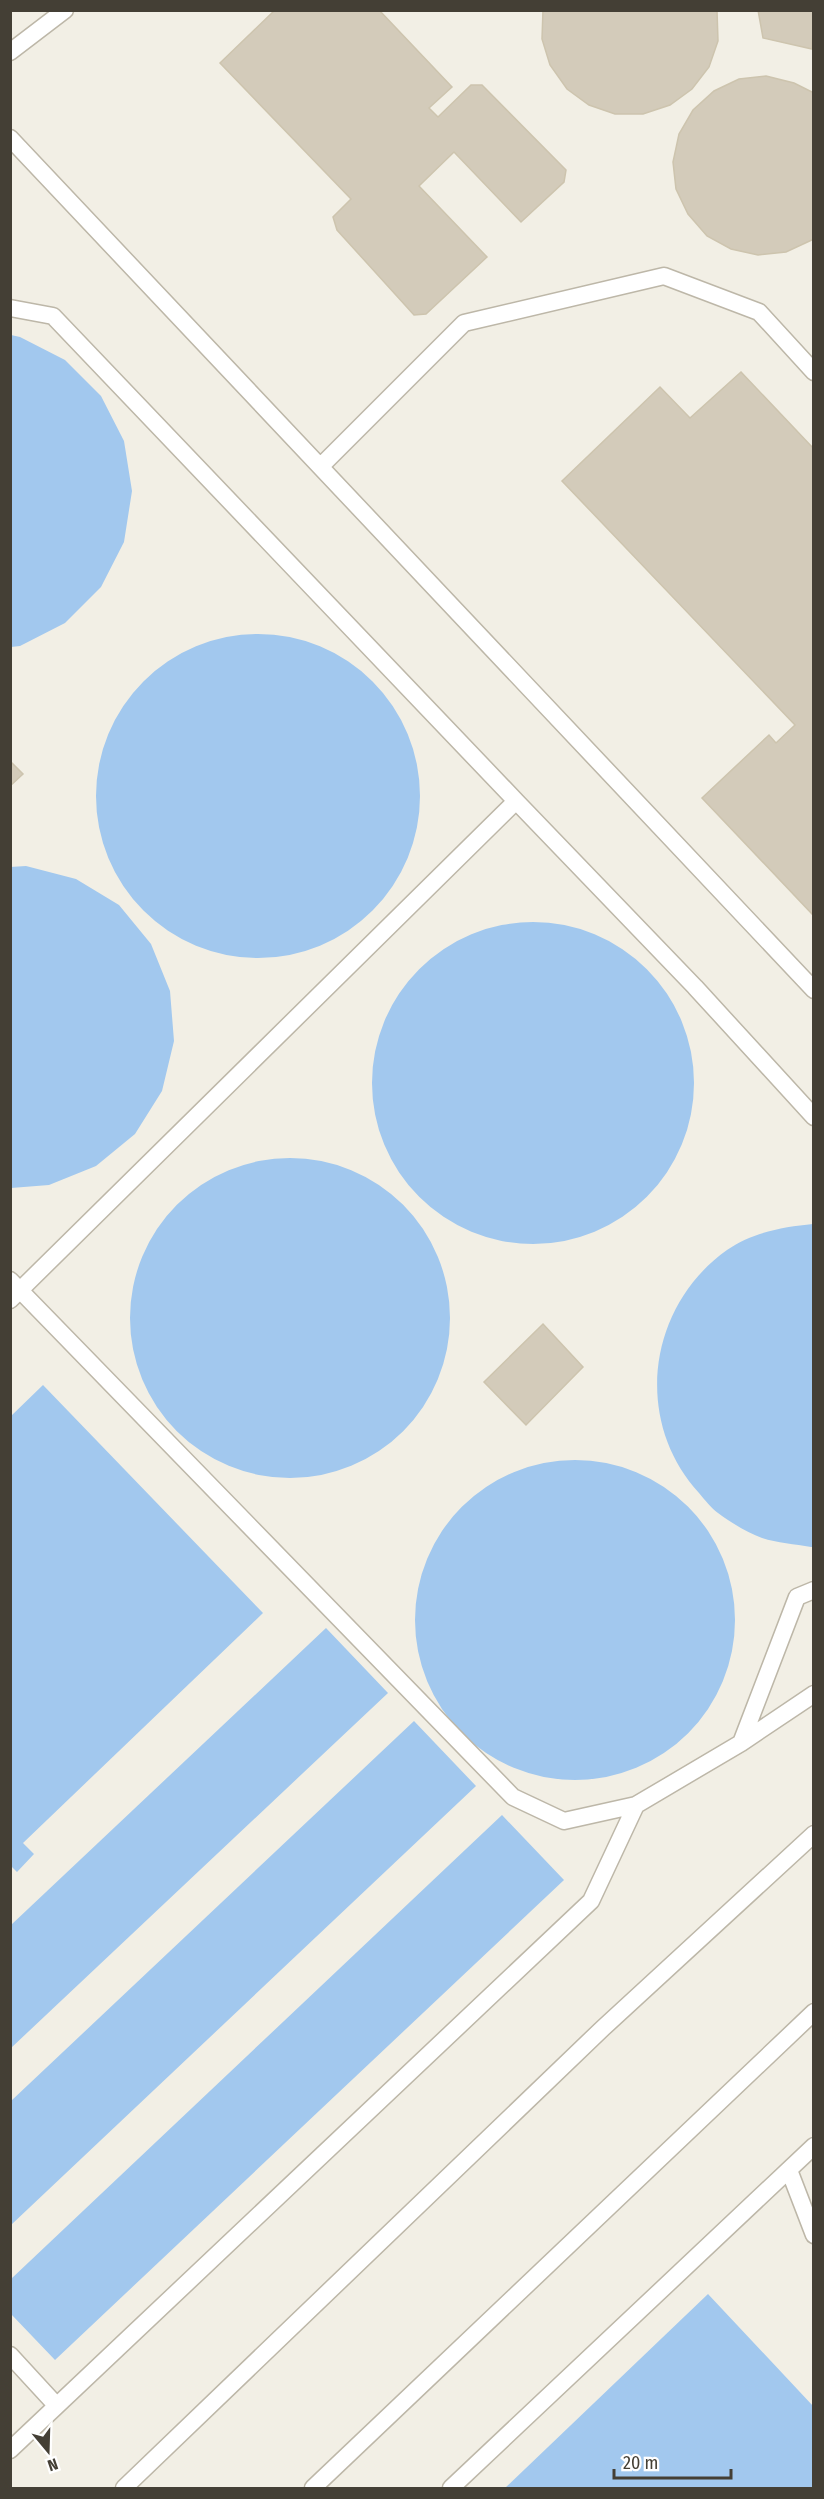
<svg xmlns="http://www.w3.org/2000/svg" width="824" height="2499" font-family="'Fira Sans Condensed',sans-serif">
	<style>
		.water { fill: #a2c8ee }
		.building { fill: #d3cbba; stroke: #cdc4ae; stroke-width: 1.5 }
		.lines { fill: none; stroke-linecap: round; stroke-linejoin: round }
		.service-casing { stroke: #bdb7a8; stroke-width: 19 }
		.service { stroke: #fff; stroke-width: 16 }
	</style>
	<rect width="100%" height="100%" fill="#f2efe5"/>
	<path class="water" d="M11,335L20,337L65,360L101,396L124,441L132,491L124,542L101,587L65,623L20,646L11,647Z
		M96 796a162 162 0 1 1 324 0a162 162 0 1 1-324 0Z
		M26,866L76,879L119,905L151,944L170,991L174,1041L162,1091L135,1134L96,1166L49,1185L11,1188L10,867Z
		M372 1083a161 161 0 1 1 322 0a161 161 0 1 1-322 0Z
		M130 1318a160 160 0 1 1 320 0a160 160 0 1 1-320 0Z
		M813,1224L814,1547H811C795,1544 777,1543 762,1538C748,1533 730,1522 718,1513C711,1508 705,1500 699,1493C633,1421 647,1307 727,1250C753,1232 783,1227 813,1224Z
		M43,1385L263,1613L23,1843L34,1854L17,1872L10,1865L11,1416Z
		M415 1620a160 160 0 1 1 320 0a160 160 0 1 1-320 0Z
		M326,1628L388,1693L11,2048V1925Z
		M414,1721L476,1786L11,2225V2101Z
		M502,1815L564,1880L55,2360L11,2314V2279Z
		M708,2294L813,2406V2488H505Z"/>
	<path class="building" d="M275,10H379L452,87L429,108L438,117L471,85H482L566,170L564,182L521,222L454,152L419,186L487,257L426,314L414,315L337,230L333,217L351,199L220,63Z
		M717,10L718,41L709,67L692,89L670,105L643,114H615L589,105L567,89L550,65L542,39L543,10Z
		M758,10H814L812,49L763,38Z
		M766,76L794,83L814,93V239L786,252L758,255L731,249L707,236L688,214L676,189L673,162L679,134L693,110L714,91L739,79Z
		M741,372L814,449V916L702,798L769,735L776,743L795,725L562,481L660,387L690,418Z
		M10,761L23,774L10,786Z
		M543,1324L583,1367L526,1425L484,1382Z"/>
	<g class="lines">
		<defs>
			<path id="service" d="M10,52L65,10
				M10,138L814,990
				M10,308L53,316L516,801
				M321,466L464,323L664,276L759,312L814,372
				M10,1280L513,1797L564,1821L636,1805L741,1743L814,1694
				M10,1300L516,801L695,987L814,1117
				M741,1743L797,1597L814,1590
				M789,2170L814,2235
				M10,2355L56,2405
				M10,2450L591,1901L636,1805
				M124,2488L603,2028L814,1834
				M313,2488L814,2012
				M451,2488L814,2146"/>
		</defs>
		<use href="#service" class="service-casing"/>
		<use href="#service" class="service"/>
	</g>
	<rect width="824" height="2499" fill="none" stroke="#443f35" stroke-width="24"/>
	<g transform="translate(48 2451) rotate(161)" stroke="#ffffff" stroke-width="4.5" paint-order="stroke">
	<path d="M0-4.5L10 22L0 15L-10 22Z" fill="#443f35"/>
	<text y="-9" font-size="16" font-weight="bold" text-anchor="middle" fill="#443f35">N</text>
	</g>
	<path d="M614 2469v9h117v-9" fill="none" stroke="#443f35" stroke-width="3"/>
	<text x="623" y="2469" font-size="18" fill="#443f35" stroke="#ffffff" stroke-width="4.5" paint-order="stroke">20 m</text>
</svg>
